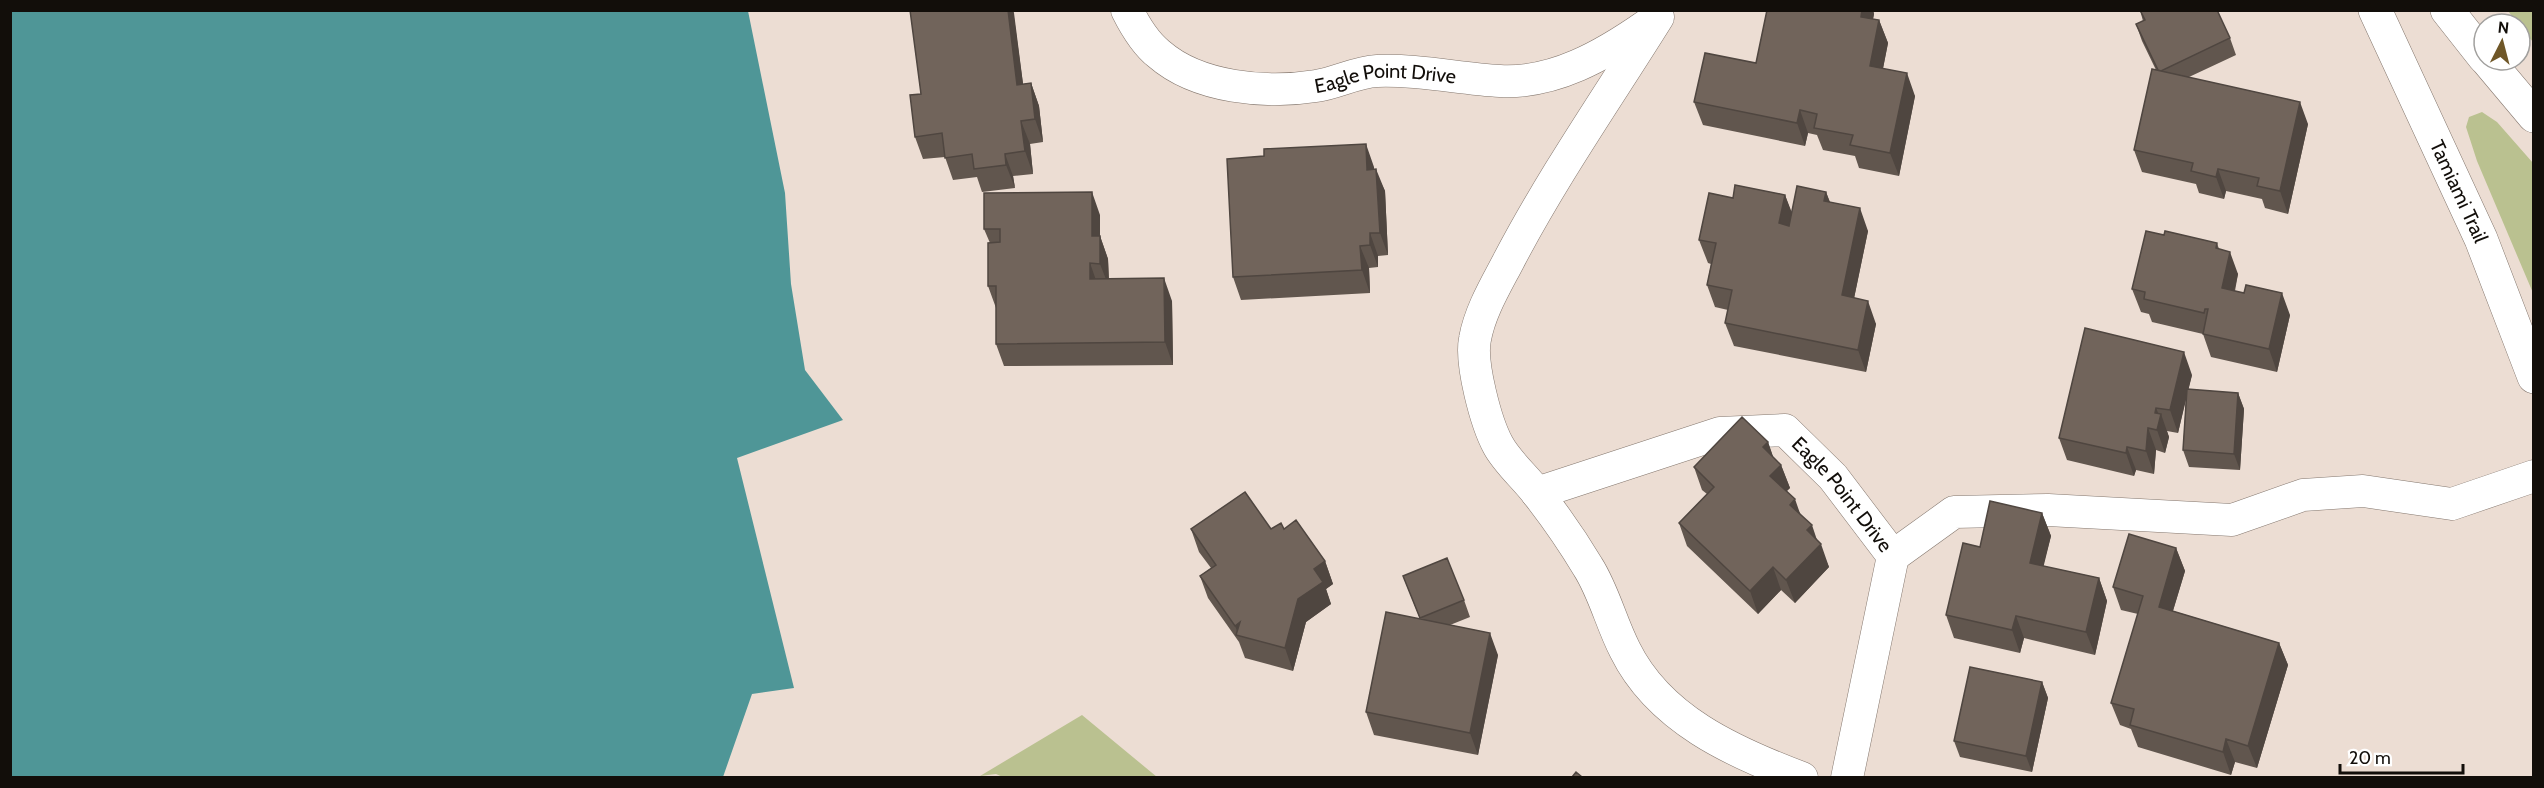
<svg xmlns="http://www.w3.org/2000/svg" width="2544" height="788" font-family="Cabin,sans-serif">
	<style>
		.green { fill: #bac190 }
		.water { fill: #4f9697 }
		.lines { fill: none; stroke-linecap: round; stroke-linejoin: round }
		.minor-casing { stroke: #84776e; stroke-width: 33 }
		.primary-casing { stroke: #84776e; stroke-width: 34 }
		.minor { stroke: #fff; stroke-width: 32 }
		.primary { stroke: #fff; stroke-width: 33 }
		.wall { fill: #61564e }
		.shaded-wall { fill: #4f4640 }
		.building { fill: #71645b; stroke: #4f4640; stroke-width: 1.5 }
		.labels { text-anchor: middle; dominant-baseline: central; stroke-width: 6; stroke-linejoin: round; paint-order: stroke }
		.street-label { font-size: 20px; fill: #120e0a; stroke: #fff }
	</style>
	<rect width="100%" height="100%" fill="#ecddd3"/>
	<path class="green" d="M2508,11H2533V42Z
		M2482,112L2497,122L2533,163V293L2477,161L2466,127L2469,117Z
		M1082,715L1157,777L1005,778L996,774L980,776Z"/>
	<path class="water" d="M10,11H748L785,193L791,284L805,370L843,420L737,458L794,688L752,694L723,777H11Z"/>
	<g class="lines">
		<defs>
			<g id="minor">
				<path id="s1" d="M1127,10C1135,26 1145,43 1159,54C1198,88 1266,94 1316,86C1337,83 1356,72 1377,71C1418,69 1460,79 1500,81C1554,84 1604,55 1647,25"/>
				<path d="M1658,17C1608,97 1553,176 1509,260C1496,285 1480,311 1475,339C1470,363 1486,423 1498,445C1507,462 1525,477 1537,493C1555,516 1573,542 1588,567C1604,592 1611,623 1625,650C1659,719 1733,752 1802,778"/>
				<path id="s2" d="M1537,493L1720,433L1785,430L1833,477L1893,556L1847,778"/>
				<path d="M1893,556L1954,512L2048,510L2232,520L2303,495L2363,491L2452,504L2534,476"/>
			</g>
			<g id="primary">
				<path id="s3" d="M2375,10L2481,239L2534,377"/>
				<path d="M2447,10L2484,57"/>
				<path d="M2487,60L2534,116"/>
			</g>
		</defs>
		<use href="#minor" class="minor-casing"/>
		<use href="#primary" class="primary-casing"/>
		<use href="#minor" class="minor"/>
		<use href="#primary" class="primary"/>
	</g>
	<path class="wall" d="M910,10H1013L1023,84L1031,83L1039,106L1043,142L1030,144L1033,174L1013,176L1015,188L982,192L977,177L953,180L945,157L923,159L915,137L921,94Z
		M1767,10H1873L1874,14L1873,19L1879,20L1888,43L1883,68L1915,96L1899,176L1859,168L1855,156L1823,150L1817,135L1808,133L1805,146L1703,125L1694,102L1756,63Z
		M2140,10L2230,38L2236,55L2189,77L2308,124L2288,214L2265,208L2262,199L2226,191L2224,199L2199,193L2196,184L2142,172L2134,150L2156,70L2142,41L2136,24L2143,21Z
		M1374,167V169L1385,191L1388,255L1378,256V267L1369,268L1370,293L1241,300L1233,277Z
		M1826,192L1830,202L1868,231L1854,298L1876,324L1866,372L1734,346L1725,323L1728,310L1715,307L1707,285L1711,264L1708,263L1699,240L1733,198L1785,195L1791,212Z
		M1100,215V236L1108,259L1109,279L1172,301L1173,365L1004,366L996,344V308L988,286L990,243L984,229Z
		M2164,235L2217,243L2219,249L2238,274L2235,291L2290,315L2277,372L2211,357L2203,334L2152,322L2149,314L2141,312L2132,289Z
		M2192,375L2188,390L2238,393L2244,409L2240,470L2189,467L2183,450L2186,398L2178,433L2167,431L2169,437L2165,453L2156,450L2154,474L2136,470L2134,476L2067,460L2059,438Z
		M1768,442L1773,457L1781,465L1790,488L1786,491L1817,540L1829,567L1795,603L1781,590L1758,614L1687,546L1679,523L1707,494L1702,490L1694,467Z
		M2042,513L2051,536L2043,566L2099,578L2107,601L2095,655L2024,638L2020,653L1954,638L1946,615L1980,547Z
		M1191,529H1284L1325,561L1333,584L1326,589L1331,604L1306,622L1293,671L1245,658L1239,642L1208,598L1200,576L1211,568L1199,552Z
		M2176,548L2185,571L2173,611L2279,643L2288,665L2257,768L2235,762L2231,775L2138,747L2131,729L2120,725L2111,703L2138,614L2121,610L2113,587Z
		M1403,576L1464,600L1470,617L1450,625L1498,655L1478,755L1374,735L1366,712L1420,619Z
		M2042,682L2048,698L2032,772L1960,757L1954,741Z"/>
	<path class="shaded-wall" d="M1008,10H1013L1014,13L1026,107L1017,85Z
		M1862,10H1873L1874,14L1869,39L1861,17Z
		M1879,20L1888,43L1879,89L1870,66Z
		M1907,73L1915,96L1899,176L1890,153Z
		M1031,83L1039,106L1043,142L1035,119Z
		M2300,102L2308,124L2288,214L2280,191Z
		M1800,110L1808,133L1805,146L1797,123Z
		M1021,121L1030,144L1033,174L1025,151Z
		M1366,144L1374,167L1375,193L1367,170Z
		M1005,154L1013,176L1015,188L1006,165Z
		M1376,169L1385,191L1388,255L1380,233Z
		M2218,169L2226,191L2224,199L2216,177Z
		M1092,192L1100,215V236L1108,259L1109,287L1100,264L1092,236Z
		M1826,192L1834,214L1824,201Z
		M1785,195L1794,218L1788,246L1779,223Z
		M1860,208L1868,231L1850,318L1842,295Z
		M1370,233L1378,256V267L1370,245Z
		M1360,246L1369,268L1370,293L1362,270Z
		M2230,252L2238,274L2230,310L2222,288Z
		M1090,263L1098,286L1090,279Z
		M1164,278L1172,301L1173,365L1165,342Z
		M2282,293L2290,315L2277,372L2269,349Z
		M1868,301L1876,324L1866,372L1858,350Z
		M2184,352L2192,375L2178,433L2170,410Z
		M2238,393L2244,409L2240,470L2234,454Z
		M2156,408L2160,417L2161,414L2169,437L2165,453L2157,430L2155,413Z
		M2148,428L2156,450L2154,474L2146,451Z
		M1768,442L1776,465L1763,447Z
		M2127,447L2136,470L2134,476L2126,453Z
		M1781,465L1790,488L1779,499L1770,476Z
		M1795,499L1803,522L1790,505Z
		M2042,513L2051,536L2039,585L2030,563Z
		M1812,525L1819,546L1821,544L1829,567L1795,603L1786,580L1807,530Z
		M2176,548L2185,571L2167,630L2159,607Z
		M1325,561L1333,584L1326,589L1331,604L1306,622L1293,671L1285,648L1298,599L1314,569Z
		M1773,567L1781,590L1758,614L1750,591Z
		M2099,578L2107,601L2095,655L2086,632Z
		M2016,616L2024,638L2020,653L2012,630Z
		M1240,622L1239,636L1235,626Z
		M1490,633L1498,655L1478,755L1470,733Z
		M2279,643L2288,665L2257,768L2248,746Z
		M2042,682L2048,698L2032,772L2026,756Z
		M2226,739L2235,762L2231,775L2223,752Z"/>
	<path class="building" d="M910,10H1008L1017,85L1031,83L1035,119L1021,121L1025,151L1005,154L1006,165L974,169L972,154L945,158L942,133L915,137L910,95L921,94Z
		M1767,10H1862L1861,17L1879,20L1870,66L1907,73L1890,153L1850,145L1853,135L1814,128L1817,114L1800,110L1797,123L1694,102L1705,53L1756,63Z
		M2140,10H2217L2230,38L2161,71L2158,70L2136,24L2145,20Z
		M2152,69L2300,102L2280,191L2257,186L2259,178L2218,169L2216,177L2191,171L2193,163L2134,150Z
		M1366,144L1367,170L1376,169L1380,233H1370V245L1360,246L1362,270L1233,277L1227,159L1264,156V149Z
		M1735,185L1785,195L1779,223L1789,226L1797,186L1826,192L1824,201L1860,208L1842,295L1868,301L1858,350L1725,323L1732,290L1707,285L1716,243L1699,240L1709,193L1733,198Z
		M1092,192V236H1100V264L1090,263V279L1164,278L1165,342L996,344V286H988V243L1000,242V229H984V193Z
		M2146,231L2164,235L2165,231L2217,243L2216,248L2230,252L2222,288L2244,293L2246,285L2282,293L2269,349L2203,334L2208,309H2205L2204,313L2144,299L2145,292L2132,289Z
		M2085,328L2184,352L2170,410L2156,408L2155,413L2161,414L2157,430L2148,428L2146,451L2127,447L2126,453L2059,438Z
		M2187,389L2238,393L2234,454L2183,450Z
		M1742,417L1768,442L1763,447L1781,465L1770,476L1795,499L1790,505L1812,525L1807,530L1821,544L1786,580L1773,567L1750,591L1679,523L1714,487L1694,467Z
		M1245,492L1271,529L1281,523L1284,529L1296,520L1325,561L1314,569L1323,582L1298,599L1285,648L1236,635L1240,622L1235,626L1200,576L1216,565L1191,529Z
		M1990,501L2042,513L2030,563L2099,578L2086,632L2016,616L2012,630L1946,615L1963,543L1980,547Z
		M2129,534L2176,548L2159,607L2279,643L2248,746L2226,739L2223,752L2130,725L2134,709L2111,703L2143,596L2113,587Z
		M1447,558L1464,600L1420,618L1403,576Z
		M1386,612L1490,633L1470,733L1366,712Z
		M1970,667L2042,682L2026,756L1954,741Z
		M1576,772L1582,777H1572Z"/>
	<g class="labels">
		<g class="street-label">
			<text stroke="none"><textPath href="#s1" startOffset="290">Eagle Point Drive</textPath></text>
			<text stroke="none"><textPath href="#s3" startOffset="200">Tamiami Trail</textPath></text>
			<text stroke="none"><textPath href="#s2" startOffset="344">Eagle Point Drive</textPath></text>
		</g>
	</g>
	<rect width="2544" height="788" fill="none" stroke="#120e0a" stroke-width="24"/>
	<g transform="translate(2502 42) rotate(6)"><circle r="28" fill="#ffffff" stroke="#a09f9d" stroke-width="1.5"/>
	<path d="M0-4.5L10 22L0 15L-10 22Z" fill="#6f5728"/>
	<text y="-9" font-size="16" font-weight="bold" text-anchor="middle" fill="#120e0a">N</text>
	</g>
	<path d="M2340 764v9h123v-9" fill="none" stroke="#120e0a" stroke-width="3"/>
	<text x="2349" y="764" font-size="18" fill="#120e0a" stroke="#ffffff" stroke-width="4.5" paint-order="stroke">20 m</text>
</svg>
